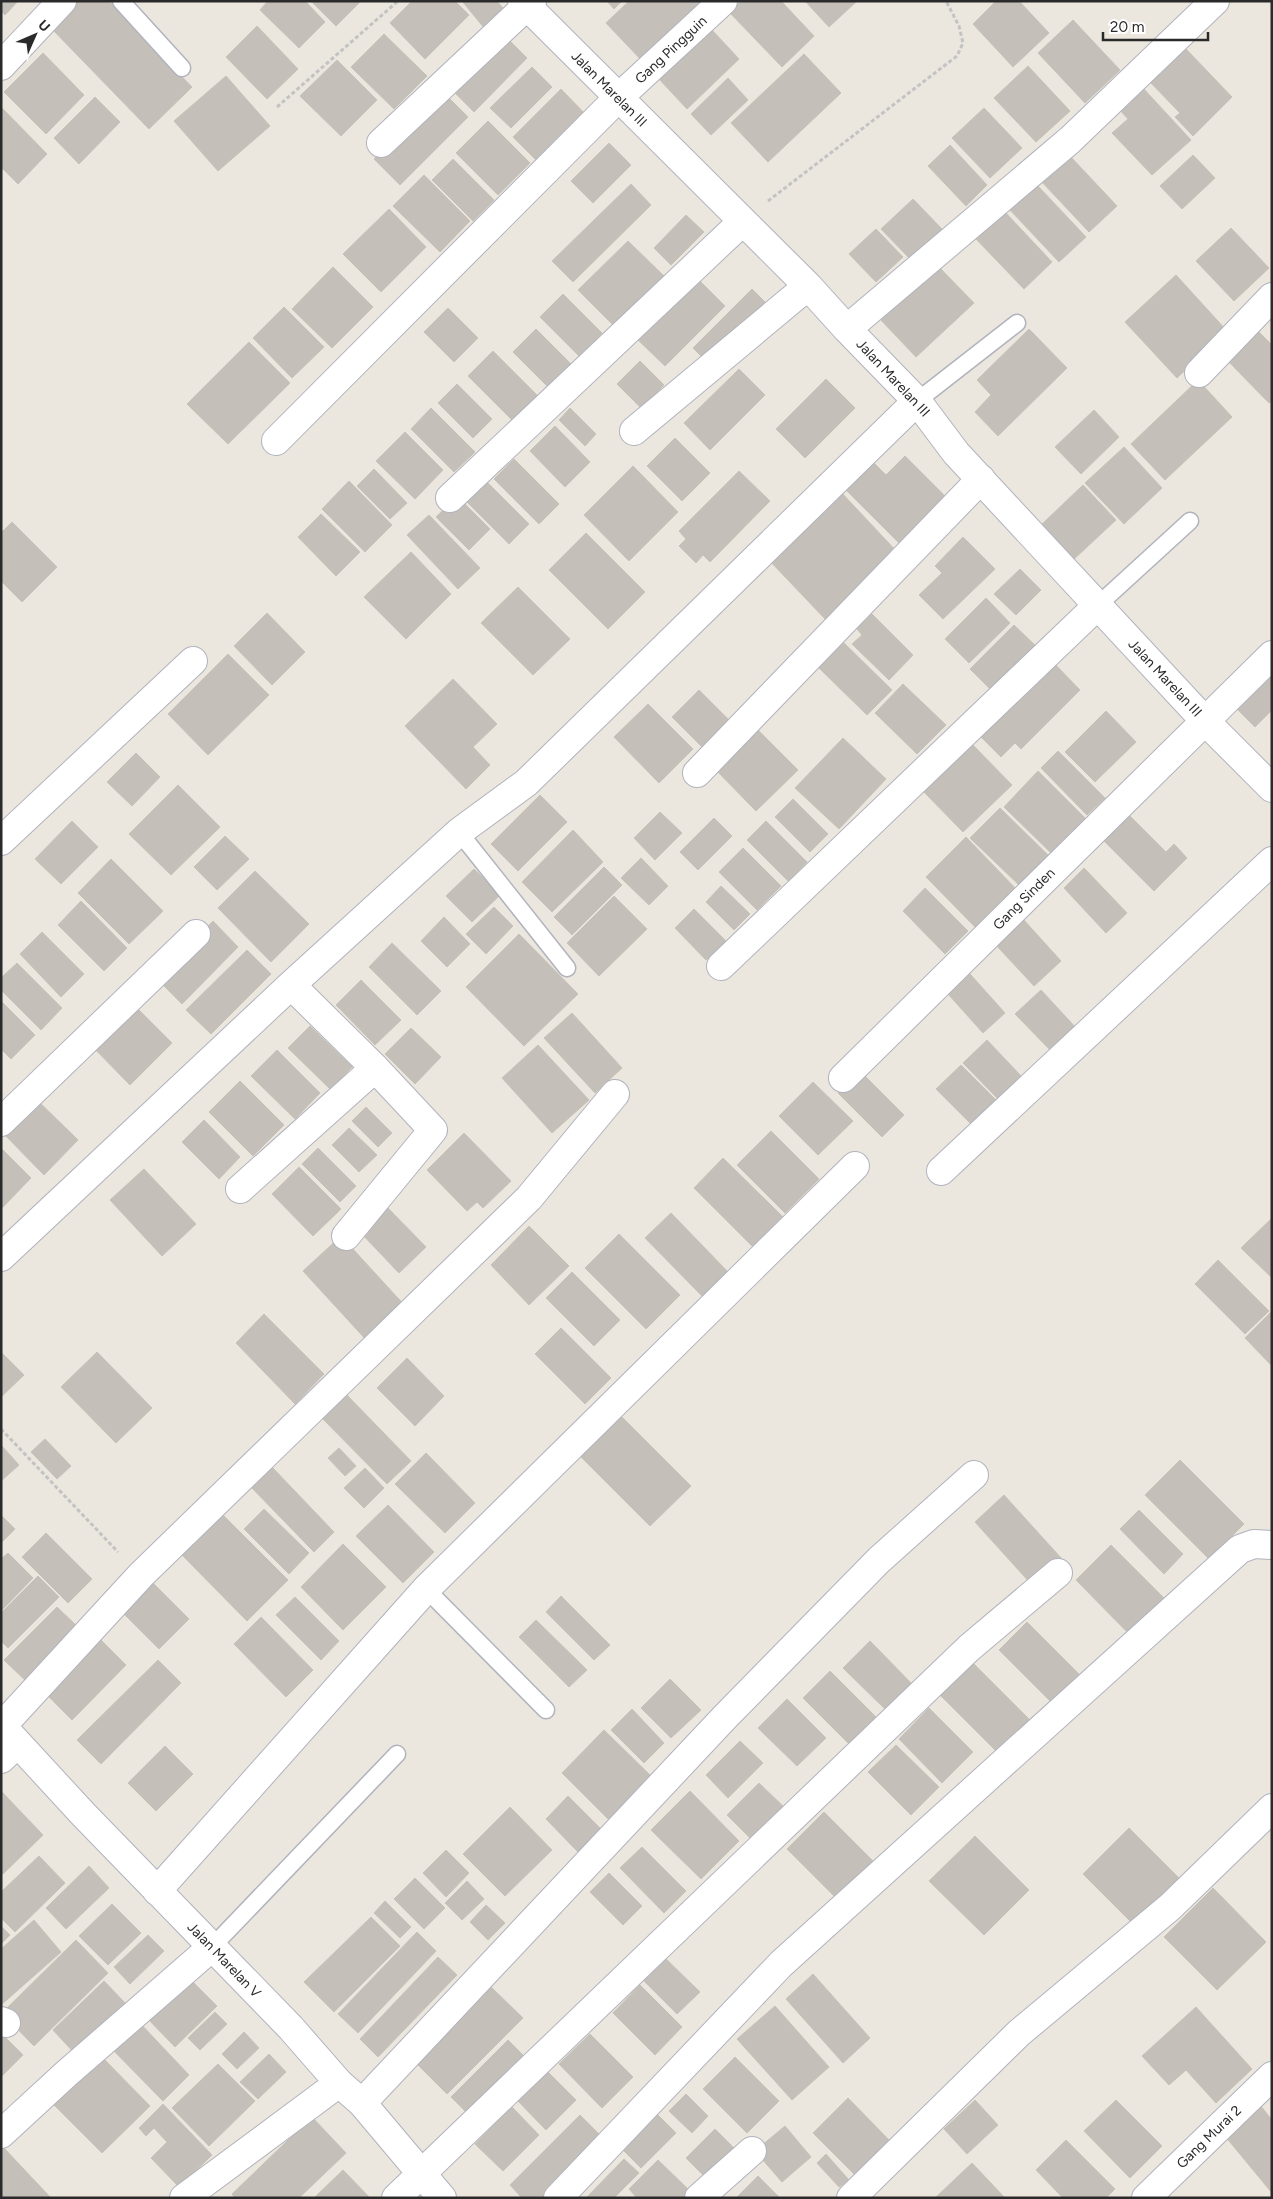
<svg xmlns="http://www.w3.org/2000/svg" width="1273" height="2199" font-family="Figtree,sans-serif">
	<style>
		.building { fill: #c4c0b9; stroke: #c6c2b7 }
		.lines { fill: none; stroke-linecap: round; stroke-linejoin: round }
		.service-casing { stroke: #b1b3bd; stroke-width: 19 }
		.minor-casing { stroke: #b1b3bd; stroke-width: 30 }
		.tertiary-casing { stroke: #b1b3bd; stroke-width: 30 }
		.path { stroke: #c3c3c3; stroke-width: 3; stroke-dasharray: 4 2.5; stroke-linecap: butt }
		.service { stroke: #fff; stroke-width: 16 }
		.minor { stroke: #fff; stroke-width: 28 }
		.tertiary { stroke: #fff; stroke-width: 28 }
		.labels { text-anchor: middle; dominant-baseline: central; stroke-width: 4; stroke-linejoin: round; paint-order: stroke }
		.street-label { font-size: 14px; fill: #2a2a2a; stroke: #fff }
	</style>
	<rect width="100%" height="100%" fill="#ebe6de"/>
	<path class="building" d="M1,1H18L5,15L1,11Z
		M77,1H109L192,87L149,129L50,27Z
		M268,1H305L325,22L299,48L260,10Z
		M311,1H361L336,26Z
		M412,1H455L469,15L425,59L390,23Z
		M462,1H497L506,12L485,29Z
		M607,1H622L614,9Z
		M629,1H712L646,65L606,23Z
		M741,1H781L814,36L782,67L729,12Z
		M805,1H857L829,27Z
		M996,1H1019L1049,33L1013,67L973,24Z
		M1073,20L1120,70L1085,103L1038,53Z
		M257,26L298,69L267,99L226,57Z
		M712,30L739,59L687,109L659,79Z
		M384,34L427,76L394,109L351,67Z
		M503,34L527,58L474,112L450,88Z
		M1186,49L1232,97L1193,136L1175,117L1180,113L1151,83Z
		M43,53L84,95L46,134L4,92Z
		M804,54L841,93L768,162L731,123Z
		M337,60L377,100L341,136L300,96Z
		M1028,66L1070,111L1036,142L994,98Z
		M532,67L552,87L511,128L490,108Z
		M226,76L270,126L218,171L174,121Z
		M728,78L748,100L711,135L691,114Z
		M1142,87L1191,140L1152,175L1112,133L1128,119L1119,109Z
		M561,89L588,117L541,165L513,137Z
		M442,91L468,117L400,185L374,159Z
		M95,97L120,122L79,164L54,138Z
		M2,108L47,154L18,184L1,167Z
		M984,108L1022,148L990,178L952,138Z
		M488,121L530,163L498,195L456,153Z
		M609,143L631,165L593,203L571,181Z
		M950,145L987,185L966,206L928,166Z
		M1069,155L1117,206L1089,232L1041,181Z
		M1193,155L1215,178L1182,209L1160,186Z
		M453,159L494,200L473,221L432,180Z
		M424,175L470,221L440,252L393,206Z
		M631,184L651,205L573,282L552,261Z
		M1037,185L1086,237L1059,262L1010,210Z
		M913,199L942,229L910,259L881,229Z
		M389,209L426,247L381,292L343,254Z
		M1005,212L1052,262L1024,289L976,239Z
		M686,215L704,232L671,265L654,248Z
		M1231,228L1269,268L1234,301L1196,261Z
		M876,229L903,257L876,282L849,254Z
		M628,241L665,277L615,327L578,290Z
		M936,264L974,303L916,357L879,318Z
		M333,267L373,307L332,348L292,309Z
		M1176,275L1227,331L1177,378L1125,322Z
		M697,278L725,306L665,366L636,338Z
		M752,289L767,304L708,363L693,348Z
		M563,294L602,333L579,356L540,317Z
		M284,307L324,347L292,378L253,338Z
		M448,308L478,338L454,362L424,332Z
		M536,329L572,365L549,388L513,352Z
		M1029,329L1067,368L998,436L975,412L991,395L977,380Z
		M1257,330L1272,345V401L1269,403L1227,360Z
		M249,342L290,383L228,444L187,404Z
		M493,351L542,400L517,425L468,376Z
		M640,361L664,385L641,408L617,384Z
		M739,369L765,395L710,450L684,423Z
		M826,379L855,408L805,458L776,429Z
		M1198,380L1232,417L1165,480L1131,444Z
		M457,384L492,419L473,438L438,403Z
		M431,408L475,452L454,472L411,429Z
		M570,408L596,434L585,446L559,420Z
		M1094,410L1119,437L1081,474L1055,447Z
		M555,426L590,462L565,487L530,451Z
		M405,432L443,470L415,499L376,461Z
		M675,438L710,473L682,501L647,466Z
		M1124,447L1162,488L1124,524L1085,483Z
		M905,456L950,501L904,548L842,486L870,459L886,475Z
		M514,459L559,504L539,524L494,479Z
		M633,466L678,512L629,561L584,515Z
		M374,469L407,503L390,519L357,486Z
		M739,471L770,501L710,562L703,555L696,563L679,546L686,539L679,531Z
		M484,479L529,524L509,544L464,499Z
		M349,481L392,525L365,552L322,509Z
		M1083,485L1116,520L1073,560L1040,526Z
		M839,490L899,554L827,621L767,558Z
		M457,496L490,529L469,550L436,517Z
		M321,514L360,552L336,576L298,537Z
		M429,515L480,568L458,589L407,535Z
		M12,522L57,567L22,602L1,581V533Z
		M586,533L645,592L608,629L549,570Z
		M963,537L995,569L943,619L919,595L942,573L935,566Z
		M411,552L451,594L406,639L364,597Z
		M1020,569L1041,590L1016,615L994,594Z
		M518,587L570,639L533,675L481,623Z
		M986,598L1010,623L969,663L945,639Z
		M267,613L305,652L272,685L234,646Z
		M872,614L913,655L889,680L852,644L862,635L857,629Z
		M1014,625L1038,648L994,693L970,669Z
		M844,643L892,690L867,715L819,668Z
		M228,654L269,695L208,755L168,714Z
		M1048,657L1080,690L1021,749L1015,743L1001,757L974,730Z
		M1272,675V710L1255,727L1237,709Z
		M453,679L497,724L473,747L490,765L466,789L405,726Z
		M903,684L946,725L917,754L875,713Z
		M699,690L731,722L704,749L672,717Z
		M648,704L693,749L659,783L614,737Z
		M1106,711L1136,742L1095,782L1065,752Z
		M754,726L798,770L756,811L713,767Z
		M843,738L886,779L839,829L795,788Z
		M970,742L1012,785L963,832L922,790Z
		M1058,751L1105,798L1087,815L1041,768Z
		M136,753L160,777L132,806L107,782Z
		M1038,771L1088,821L1053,855L1004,807Z
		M178,785L220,827L171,875L129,834Z
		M540,795L567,822L518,871L491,844Z
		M793,799L828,834L810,852L775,817Z
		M1000,808L1049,856L1020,886L970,838Z
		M660,812L682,833L655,860L634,838Z
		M1126,812L1166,852L1174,844L1187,858L1154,891L1100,837Z
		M714,818L732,836L698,870L680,852Z
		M72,821L98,847L61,884L35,859Z
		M766,821L807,862L788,881L747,840Z
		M573,830L603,862L552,912L522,882Z
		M225,836L249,859L217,890L194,867Z
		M966,837L1017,890L977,929L926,877Z
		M743,848L781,886L757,910L719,872Z
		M641,858L668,886L649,905L621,878Z
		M111,859L163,911L129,944L78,893Z
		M604,867L622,885L572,935L554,917Z
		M1084,868L1127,913L1106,933L1064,888Z
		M474,869L500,895L472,922L446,896Z
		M255,871L309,924L271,962L218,908Z
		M721,886L750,914L734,930L706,902Z
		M925,888L968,931L945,954L903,911Z
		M614,896L647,929L599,976L567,943Z
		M81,901L127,948L104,971L58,925Z
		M494,907L513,926L486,954L466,934Z
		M694,909L726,941L706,960L675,928Z
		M444,917L470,944L447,967L421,941Z
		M1023,919L1061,961L1034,986L995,944Z
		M213,921L238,947L182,1004L156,978Z
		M42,932L84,974L61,997L20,954Z
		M519,934L578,994L524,1046L466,987Z
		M392,943L441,991L417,1015L369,967Z
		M247,950L271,974L211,1034L186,1010Z
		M17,963L62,1008L41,1030L1,990V978Z
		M970,974L1005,1013L983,1033L948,994Z
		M361,980L401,1020L375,1045L336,1005Z
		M1041,990L1078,1030L1053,1053L1015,1014Z
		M129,1000L172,1043L130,1085L87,1041Z
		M1,1001L35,1035L11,1059L1,1049Z
		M572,1013L622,1068L595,1093L544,1038Z
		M310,1026L352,1067L330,1089L288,1048Z
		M411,1028L441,1057L415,1084L385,1054Z
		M987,1040L1023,1078L1000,1101L963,1063Z
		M538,1045L589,1100L552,1133L502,1078Z
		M277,1050L320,1093L295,1119L251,1076Z
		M961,1065L998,1102L973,1126L936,1089Z
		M860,1071L904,1115L882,1137L838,1093Z
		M240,1081L284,1125L253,1156L209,1112Z
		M813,1082L853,1121L818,1155L779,1116Z
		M33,1096L78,1140L44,1175L1,1131Z
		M366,1107L392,1133L378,1147L352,1121Z
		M204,1120L240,1157L219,1179L182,1142Z
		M349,1128L377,1155L359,1172L332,1145Z
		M771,1131L819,1179L785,1213L737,1165Z
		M464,1133L511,1181L483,1208L477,1202L467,1211L427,1170Z
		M1,1148L31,1178L2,1208H1Z
		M318,1148L356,1186L340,1202L302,1164Z
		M723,1158L783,1217L753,1247L694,1188Z
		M299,1167L341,1209L313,1236L272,1194Z
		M144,1169L196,1224L162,1256L110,1200Z
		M384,1204L426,1247L399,1273L358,1230Z
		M671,1213L729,1273L703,1297L645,1238Z
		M1272,1218V1278L1241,1248Z
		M529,1226L569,1266L529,1305L491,1265Z
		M619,1234L680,1295L646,1329L585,1268Z
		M341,1236L407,1308L369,1343L303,1271Z
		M1218,1260L1269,1311L1245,1334L1195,1284Z
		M572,1272L620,1320L594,1346L546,1298Z
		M1272,1311V1366L1245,1338Z
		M264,1314L324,1374L295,1404L236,1343Z
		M561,1328L611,1378L585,1404L535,1354Z
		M1,1352L24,1375L1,1397Z
		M97,1352L152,1408L116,1443L61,1387Z
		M407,1358L444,1396L415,1426L377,1388Z
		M343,1391L411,1461L387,1484L318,1414Z
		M617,1412L691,1486L650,1526L576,1452Z
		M45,1439L71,1466L57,1479L31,1452Z
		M1,1445L19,1465L1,1481Z
		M339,1448L356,1466L345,1476L328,1458Z
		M426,1453L475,1503L445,1533L395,1484Z
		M1180,1460L1244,1524L1209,1559L1145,1495Z
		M271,1466L334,1532L314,1552L250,1486Z
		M365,1468L384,1488L364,1508L344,1488Z
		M1004,1495L1062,1559L1032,1585L975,1522Z
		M388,1505L434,1552L403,1583L356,1536Z
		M264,1509L309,1553L289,1574L244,1529Z
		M1139,1510L1183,1554L1164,1574L1120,1529Z
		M222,1514L288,1580L247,1621L181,1554Z
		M1,1515L15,1529L1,1543Z
		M46,1533L92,1579L68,1603L22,1557Z
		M343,1544L386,1587L343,1630L301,1587Z
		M1111,1545L1167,1601L1132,1637L1076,1580Z
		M8,1553L33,1578L1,1611V1559Z
		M38,1576L59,1597L8,1648L1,1641V1613Z
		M152,1582L189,1619L159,1649L122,1612Z
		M561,1596L610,1645L594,1660L546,1612Z
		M295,1597L339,1641L321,1660L276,1615Z
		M57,1607L80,1629L27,1682L4,1660Z
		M261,1617L313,1670L286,1697L234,1644Z
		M536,1620L587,1670L569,1687L519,1637Z
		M1027,1622L1083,1678L1055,1706L999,1650Z
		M100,1639L126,1665L72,1720L45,1693Z
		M870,1641L912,1684L886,1710L843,1668Z
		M158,1660L181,1683L101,1764L77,1740Z
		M972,1662L1032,1722L999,1754L940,1695Z
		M830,1671L876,1717L849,1744L803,1698Z
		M670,1679L701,1710L671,1738L641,1708Z
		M787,1699L826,1738L797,1766L758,1728Z
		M929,1708L973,1752L942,1783L899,1739Z
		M632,1709L664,1743L644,1763L611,1730Z
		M604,1730L651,1776L608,1819L562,1773Z
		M740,1741L763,1763L728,1798L706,1775Z
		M896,1745L939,1787L911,1815L868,1772Z
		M165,1746L193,1774L156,1811L128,1783Z
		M759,1783L786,1809L753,1841L727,1815Z
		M1,1791L43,1835L3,1874L1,1872Z
		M690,1791L739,1841L701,1879L651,1830Z
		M568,1796L601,1829L578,1852L546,1819Z
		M510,1807L552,1850L505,1896L463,1854Z
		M824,1812L877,1865L840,1902L787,1849Z
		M1129,1828L1180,1879L1134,1925L1083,1874Z
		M975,1836L1029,1890L984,1935L929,1881Z
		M642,1847L686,1891L664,1913L620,1868Z
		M446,1850L469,1873L446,1897L423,1873Z
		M39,1856L65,1883L15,1932L1,1918V1892Z
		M89,1866L109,1888L66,1929L46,1908Z
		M609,1873L642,1906L623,1925L590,1892Z
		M415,1878L445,1908L424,1929L394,1899Z
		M467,1881L484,1899L462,1920L445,1903Z
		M1213,1888L1266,1942L1217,1990L1164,1937Z
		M385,1901L411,1927L400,1938L374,1913Z
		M112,1904L141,1933L108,1965L79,1936Z
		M486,1905L505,1923L488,1940L470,1922Z
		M371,1917L400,1946L334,2012L304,1982Z
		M34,1920L61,1952L1,2005V1949Z
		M1,1926L10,1935L1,1944Z
		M417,1932L436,1951L358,2033L338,2014Z
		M148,1935L164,1951L130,1984L114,1967Z
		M76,1940L108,1973L34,2046L2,2013Z
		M438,1957L457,1975L378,2057L360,2039Z
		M664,1957L700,1992L677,2014L642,1979Z
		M813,1974L870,2038L843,2063L786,1999Z
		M188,1977L217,2006L175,2047L146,2017Z
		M104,1981L128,2006L77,2056L53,2030Z
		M640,1985L682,2027L655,2055L613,2013Z
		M491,1987L523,2018L447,2094L416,2063Z
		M775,2006L829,2067L792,2100L737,2039Z
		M1196,2007L1252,2069L1216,2103L1186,2070L1169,2085L1142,2056Z
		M215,2012L227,2024L200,2050L188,2038Z
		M138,2021L189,2075L163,2101L110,2047Z
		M244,2032L259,2048L237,2069L222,2054Z
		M1,2033L23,2055L1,2077Z
		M590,2034L633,2077L602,2108L559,2064Z
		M508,2040L528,2060L471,2117L451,2097Z
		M98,2053L150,2106L102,2153L49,2100Z
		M269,2054L286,2072L258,2099L240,2082Z
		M735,2057L779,2101L747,2133L703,2089Z
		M218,2064L255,2101L209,2146L172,2108Z
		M545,2069L576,2100L546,2130L515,2098Z
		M686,2094L708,2116L692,2133L669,2111Z
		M848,2098L891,2142L856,2176L813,2133Z
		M975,2100L998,2125L967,2154L944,2129Z
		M1116,2100L1162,2146L1130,2178L1084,2131Z
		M1256,2100L1272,2120V2193L1220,2130Z
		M163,2104L212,2155L179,2187L151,2158L167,2142L154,2128L146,2136L139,2128Z
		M512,2107L539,2135L503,2171L475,2144Z
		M580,2115L605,2140L547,2198H522L510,2185Z
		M658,2115L676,2133L641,2168L622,2149Z
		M312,2117L346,2153L299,2198H235L232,2194Z
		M785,2126L811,2157L782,2182L755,2151Z
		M715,2129L739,2153L710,2182L686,2158Z
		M1066,2140L1115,2189L1106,2198H1063L1036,2170Z
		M3,2147L51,2198H1V2149Z
		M826,2154L849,2180L839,2187L817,2163Z
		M624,2159L639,2173L614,2198H586Z
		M658,2160L690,2191L683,2198H637L629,2189Z
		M972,2163L1005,2198H935Z
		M343,2170L370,2198H314Z
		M758,2176L780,2198H736Z"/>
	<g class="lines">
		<defs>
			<path id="service" d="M121,1L182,68
				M917,401L1017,323
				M1097,606L1190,521
				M459,832L567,968
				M426,1589L546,1710
				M212,1947L397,1754"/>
			<path id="minor" d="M522,1L808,286L847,329L917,401L956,453L1205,721L1272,788
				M1,66L62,1
				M381,143L532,1
				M847,329L1070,140L1215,1
				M1199,373L1272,297
				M634,431L808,286
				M276,441L618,98L723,1
				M450,498L742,222
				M697,773L981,479
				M1,841L193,661
				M721,966L1097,606
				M291,985L375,1068L433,1130L346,1236
				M843,1078L1272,655
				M1,1122L196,934
				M941,1171L1272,861
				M240,1189L375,1068
				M1,1257L291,985L459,832L526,783L917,401
				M2,1726L141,1575L529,1198L615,1094
				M1,1759L17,1744
				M157,1891L426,1589L855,1166
				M1,2021L6,2023
				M362,2103L725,1717L879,1560L974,1475
				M1,2134L66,2074L212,1947
				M184,2198L339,2083
				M396,2198L969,1648L1058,1573
				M558,2198L781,1964L1240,1549L1254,1544L1272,1545
				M699,2198L752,2151
				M851,2198L1019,2033L1170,1907L1272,1808
				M1146,2198L1272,2076"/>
			<path id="tertiary" d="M1,1725L84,1815L291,2028L339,2083L362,2103L442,2198"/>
		</defs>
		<use href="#service" class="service-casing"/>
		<use href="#minor" class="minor-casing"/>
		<use href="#tertiary" class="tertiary-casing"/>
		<path class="path" d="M277,107L398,1
			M768,201L957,56L963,43L959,26L946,1
			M1,1429L118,1552"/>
		<use href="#service" class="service"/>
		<use href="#minor" class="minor"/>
		<use href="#tertiary" class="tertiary"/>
	</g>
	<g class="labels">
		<g class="street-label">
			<text transform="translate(671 50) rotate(-43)">Gang Pingguin</text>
			<text transform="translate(609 89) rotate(45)">Jalan Marelan III</text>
			<text transform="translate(893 378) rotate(47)">Jalan Marelan III</text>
			<text transform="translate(1165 678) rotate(47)">Jalan Marelan III</text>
			<text transform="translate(1024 899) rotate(-45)">Gang Sinden</text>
			<text transform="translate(224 1960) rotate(46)">Jalan Marelan V</text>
			<text transform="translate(1209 2137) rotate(-44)">Gang Murai 2</text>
		</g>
	</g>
	<rect width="1273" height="2199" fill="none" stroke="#2a2a2a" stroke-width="5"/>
	<g transform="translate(35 35) rotate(45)" stroke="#ffffff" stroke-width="4" paint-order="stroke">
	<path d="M0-4L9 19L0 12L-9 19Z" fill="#2a2a2a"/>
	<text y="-8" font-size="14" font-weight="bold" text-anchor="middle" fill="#2a2a2a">U</text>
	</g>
	<path d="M1103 32v8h105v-8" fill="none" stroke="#2a2a2a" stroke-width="2.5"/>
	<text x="1110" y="32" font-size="15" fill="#2a2a2a" stroke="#ffffff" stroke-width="4" paint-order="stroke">20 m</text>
</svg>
